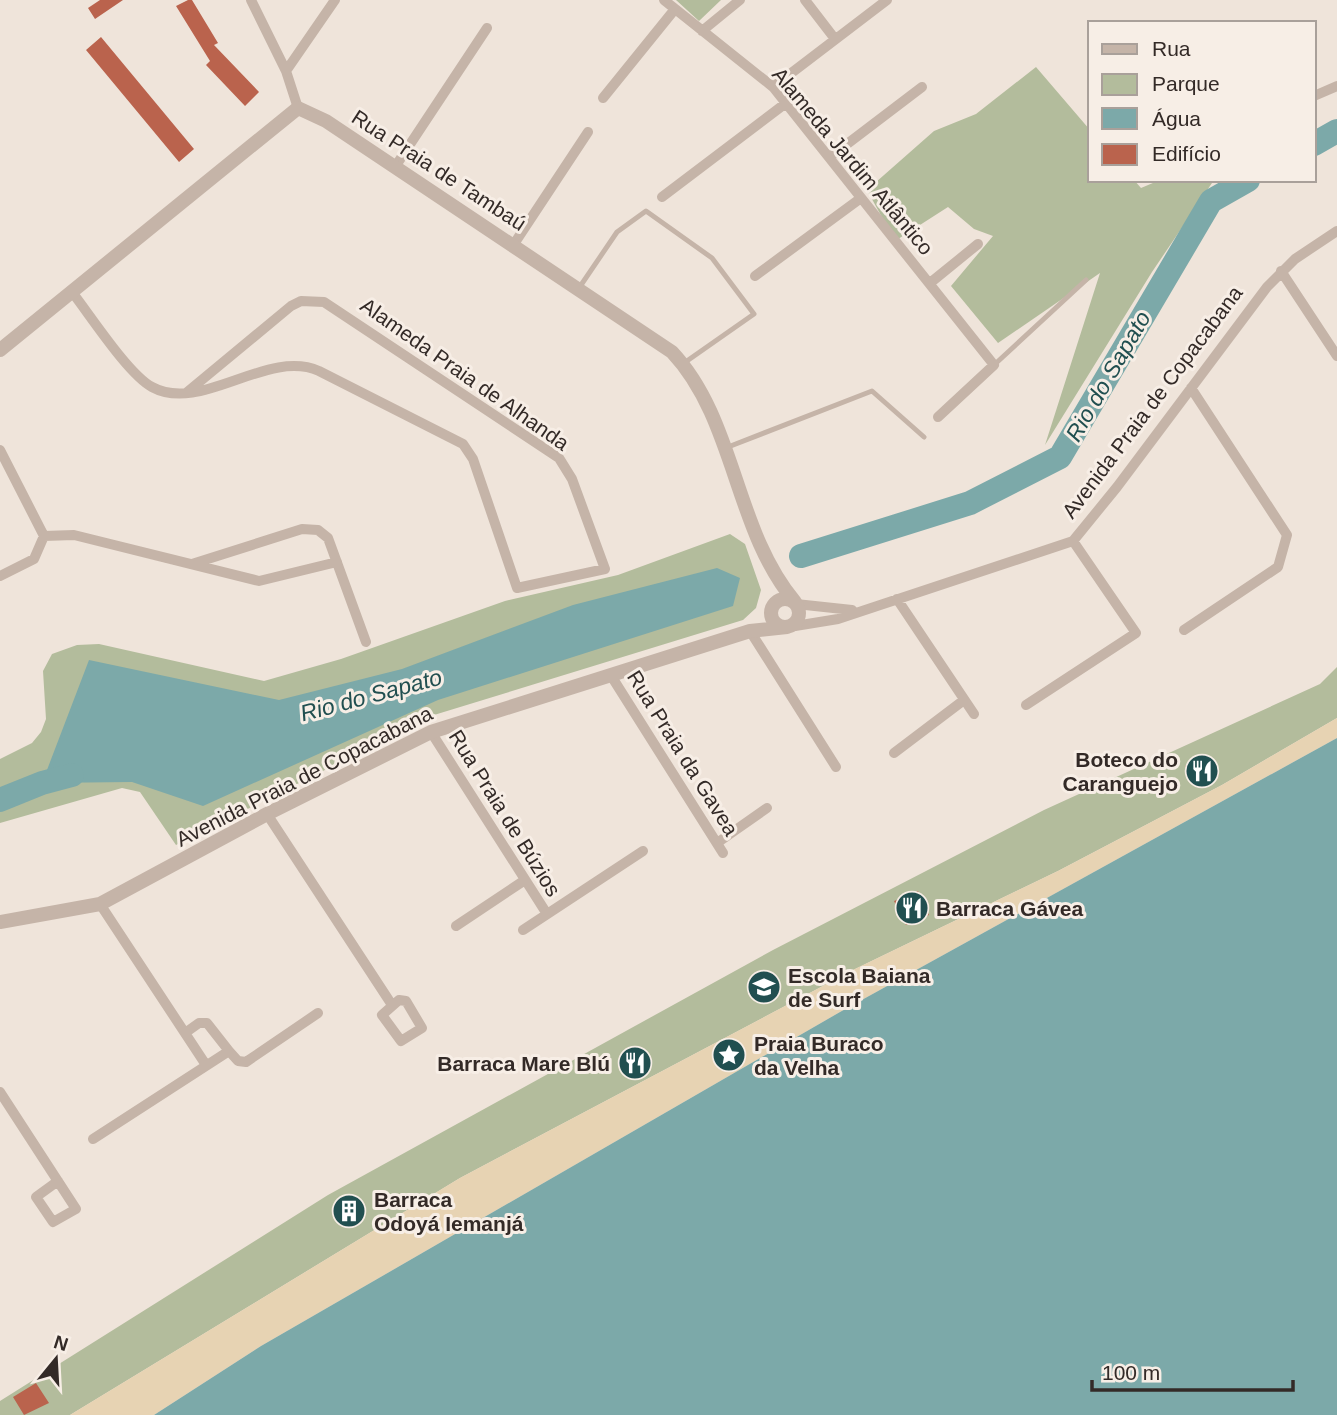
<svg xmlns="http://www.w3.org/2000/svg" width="1337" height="1415" font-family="Arial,sans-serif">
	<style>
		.green { fill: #b3bc9c }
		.sand { fill: #e7d3b3 }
		.water { fill: #7ca9a9 }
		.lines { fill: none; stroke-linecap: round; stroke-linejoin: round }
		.river { stroke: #7ca9a9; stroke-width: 24 }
		.building { fill: #ba634d }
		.service { stroke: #c5b4a8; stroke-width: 5 }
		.minor { stroke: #c5b4a8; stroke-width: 10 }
		.tertiary { stroke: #c5b4a8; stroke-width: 14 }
		.labels { text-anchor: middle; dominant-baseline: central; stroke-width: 6; stroke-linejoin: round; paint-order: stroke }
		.street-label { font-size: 21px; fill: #332a27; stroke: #f7eee6 }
		.poi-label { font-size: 21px; font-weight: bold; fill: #332a27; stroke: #f7eee6; text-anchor: start }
		.water-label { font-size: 23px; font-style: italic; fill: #214f50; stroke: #f7eee6 }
	</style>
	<rect width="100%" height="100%" fill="#efe4da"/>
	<path class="green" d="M676,0H721L699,21Z
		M1036,67L1090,130V180H1134L1141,188L1160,180H1214L1152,272L1045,445L1100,273L998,343L951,286L993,236L974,229L948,207L895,241L867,190L934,131L976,114Z
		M730,534L745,544L761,590L756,608L743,620L434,715L176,845L140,792L122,788L0,823V759L32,743L41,732L46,719L43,671L52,654L77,645L99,644L264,681L341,659L505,601L618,575Z
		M1337,667V718L1222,785L1058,871L855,969L460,1178L70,1415H0V1401L328,1195L773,950L1044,810L1320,684Z"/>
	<path class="sand" d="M1337,718V738L840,1012L261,1346L154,1415H70L460,1178L855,969L1058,871L1222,785Z"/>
	<path class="water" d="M717,568L740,578L733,606L438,700L203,806L132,782L42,783L89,660L279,700L402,669L573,605Z
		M1337,738V1415H154L261,1346L840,1012Z"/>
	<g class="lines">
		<path class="river" d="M1314,144L1337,131
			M801,556L970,503L1060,457L1211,201L1248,180
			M0,800L42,783L72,775"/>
	</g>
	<path class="building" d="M100,0H123L95,19L88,8Z
		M188,0H192L218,43L214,45L259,92L245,106L206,65L210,61L176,6Z
		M101,37L194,149L179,162L86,50Z
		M1208,755L1219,775L1196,787L1185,766Z
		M918,891L929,915L906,925L894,901Z
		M640,1048L651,1068L630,1079L619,1058Z
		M352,1199L359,1216L345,1223L338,1205Z
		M36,1383L49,1403L24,1415L13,1397Z"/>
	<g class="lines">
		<path class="service" d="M579,288L617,232L646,211L712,258L754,314L684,363
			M994,365L1086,280
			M728,447L872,391L924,437"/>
		<path class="minor" d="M251,0L286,71L298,108
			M664,0L773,87L994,365L938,417
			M805,0L835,39
			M702,31L740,0
			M286,71L335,0
			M773,87L887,0
			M1314,96L1337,86
			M603,98L675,9
			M830,157L922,87
			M395,167L487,28
			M662,197L786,103
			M514,244L588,132
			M1281,271L1337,356
			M755,276L861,198
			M930,283L978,244
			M72,292C90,315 128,374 152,387C201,414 267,348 319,371L463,444L473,459L517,588L605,569L572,479L559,458L324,302L301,301L291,306L186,393
			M0,450L44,536L74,535L259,581L337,562
			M192,564L302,529L318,530L328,538L366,642
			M0,576L34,559L44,536
			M897,599L974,714
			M796,604L852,610
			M789,627L838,619L1073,541L1117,487L1267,287L1295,259L1337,231
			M1184,630L1278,567L1287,535L1191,388
			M750,631L836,767
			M610,674L723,853
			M1026,705L1136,633L1073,541
			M431,732L547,914
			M894,753L964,700
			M267,814L392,1005
			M717,843L767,808
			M100,904L206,1065
			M456,926L525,880
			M523,930L643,851
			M399,1000L406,1001L422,1028L401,1041L382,1015Z
			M229,1051L238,1061L246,1062L318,1013
			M0,1092L76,1209L53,1222L36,1197L58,1181
			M93,1139L229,1051L207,1023H199L185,1033"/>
		<path class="tertiary" d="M0,350L298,108L326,121L672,352C736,420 734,530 795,602
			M771 613a14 14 0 1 1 28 0a14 14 0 1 1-28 0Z
			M0,922L100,904L267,814L431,732L750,631L787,627"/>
	</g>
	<defs>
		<symbol id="restaurant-disc" viewBox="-11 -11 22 22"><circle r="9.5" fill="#214f50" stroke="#f7eee6"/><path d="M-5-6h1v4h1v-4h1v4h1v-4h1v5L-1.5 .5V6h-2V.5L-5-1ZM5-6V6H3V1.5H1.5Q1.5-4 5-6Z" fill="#fff"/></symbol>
		<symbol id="school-disc" viewBox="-11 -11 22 22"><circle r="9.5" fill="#214f50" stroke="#f7eee6"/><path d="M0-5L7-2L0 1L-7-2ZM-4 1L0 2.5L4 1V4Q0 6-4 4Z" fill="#fff"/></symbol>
		<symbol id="sight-disc" viewBox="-11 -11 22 22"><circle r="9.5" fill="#214f50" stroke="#f7eee6"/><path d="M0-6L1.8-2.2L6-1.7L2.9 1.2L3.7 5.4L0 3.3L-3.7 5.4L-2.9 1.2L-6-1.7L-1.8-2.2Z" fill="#fff"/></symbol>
		<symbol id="building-disc" viewBox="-11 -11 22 22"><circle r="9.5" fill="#214f50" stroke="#f7eee6"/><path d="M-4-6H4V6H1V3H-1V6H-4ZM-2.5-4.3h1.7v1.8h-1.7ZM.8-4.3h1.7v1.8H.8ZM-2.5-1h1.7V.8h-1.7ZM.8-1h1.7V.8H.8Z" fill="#fff"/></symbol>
	</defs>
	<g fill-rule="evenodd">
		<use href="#restaurant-disc" x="1183" y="752" width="38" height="38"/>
		<use href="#restaurant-disc" x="893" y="889" width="38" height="38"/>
		<use href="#school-disc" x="745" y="968" width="38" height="38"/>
		<use href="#sight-disc" x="710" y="1036" width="38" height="38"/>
		<use href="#restaurant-disc" x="616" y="1044" width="38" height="38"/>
		<use href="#building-disc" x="330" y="1192" width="38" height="38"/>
	</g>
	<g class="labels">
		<g class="street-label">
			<text transform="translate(853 161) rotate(50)">Alameda Jardim Atlântico</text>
			<text transform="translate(439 170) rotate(33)">Rua Praia de Tambaú</text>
			<text transform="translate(465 374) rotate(35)">Alameda Praia de Alhanda</text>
			<text transform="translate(1152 402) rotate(-53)">Avenida Praia de Copacabana</text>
			<text transform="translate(683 753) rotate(58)">Rua Praia da Gavea</text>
			<text transform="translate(304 776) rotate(-27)">Avenida Praia de Copacabana</text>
			<text transform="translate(505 813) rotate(58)">Rua Praia de Búzios</text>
		</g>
		<g class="poi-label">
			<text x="1178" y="759" text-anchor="end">Boteco do<tspan x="1178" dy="24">Caranguejo</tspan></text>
			<text x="936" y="908">Barraca Gávea</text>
			<text x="788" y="975">Escola Baiana<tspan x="788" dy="24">de Surf</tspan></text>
			<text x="754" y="1043">Praia Buraco<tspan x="754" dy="24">da Velha</tspan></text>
			<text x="610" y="1063" text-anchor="end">Barraca Mare Blú</text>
			<text x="374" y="1199">Barraca<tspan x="374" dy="24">Odoyá Iemanjá</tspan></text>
		</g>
		<g class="water-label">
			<text transform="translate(1108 376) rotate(-60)">Rio do Sapato</text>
			<text transform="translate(371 695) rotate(-15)">Rio do Sapato</text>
		</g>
	</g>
	<rect x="1088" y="21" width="228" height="161" fill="#f7eee6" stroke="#a9a09a" stroke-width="2"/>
	<rect x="1102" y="44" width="35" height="10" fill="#c5b4a8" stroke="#a9a09a" stroke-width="2"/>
	<text x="1152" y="56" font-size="21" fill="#332a27">Rua</text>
	<rect x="1102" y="74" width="35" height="21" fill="#b3bc9c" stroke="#a9a09a" stroke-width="2"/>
	<text x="1152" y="91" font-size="21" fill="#332a27">Parque</text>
	<rect x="1102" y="108" width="35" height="21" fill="#7ca9a9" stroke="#a9a09a" stroke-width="2"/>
	<text x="1152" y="126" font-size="21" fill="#332a27">Água</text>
	<rect x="1102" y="144" width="35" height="21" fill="#ba634d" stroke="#a9a09a" stroke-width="2"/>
	<text x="1152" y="161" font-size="21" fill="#332a27">Edifício</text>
	<g transform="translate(56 1359) rotate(18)" stroke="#f7eee6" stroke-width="5" paint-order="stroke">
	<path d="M0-5L12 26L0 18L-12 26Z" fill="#332a27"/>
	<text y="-10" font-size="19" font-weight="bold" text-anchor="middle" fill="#332a27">N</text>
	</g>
	<path d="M1092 1380v10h201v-10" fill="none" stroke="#332a27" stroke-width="3.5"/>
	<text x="1102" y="1380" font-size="21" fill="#332a27" stroke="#f7eee6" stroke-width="5" paint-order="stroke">100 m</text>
</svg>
